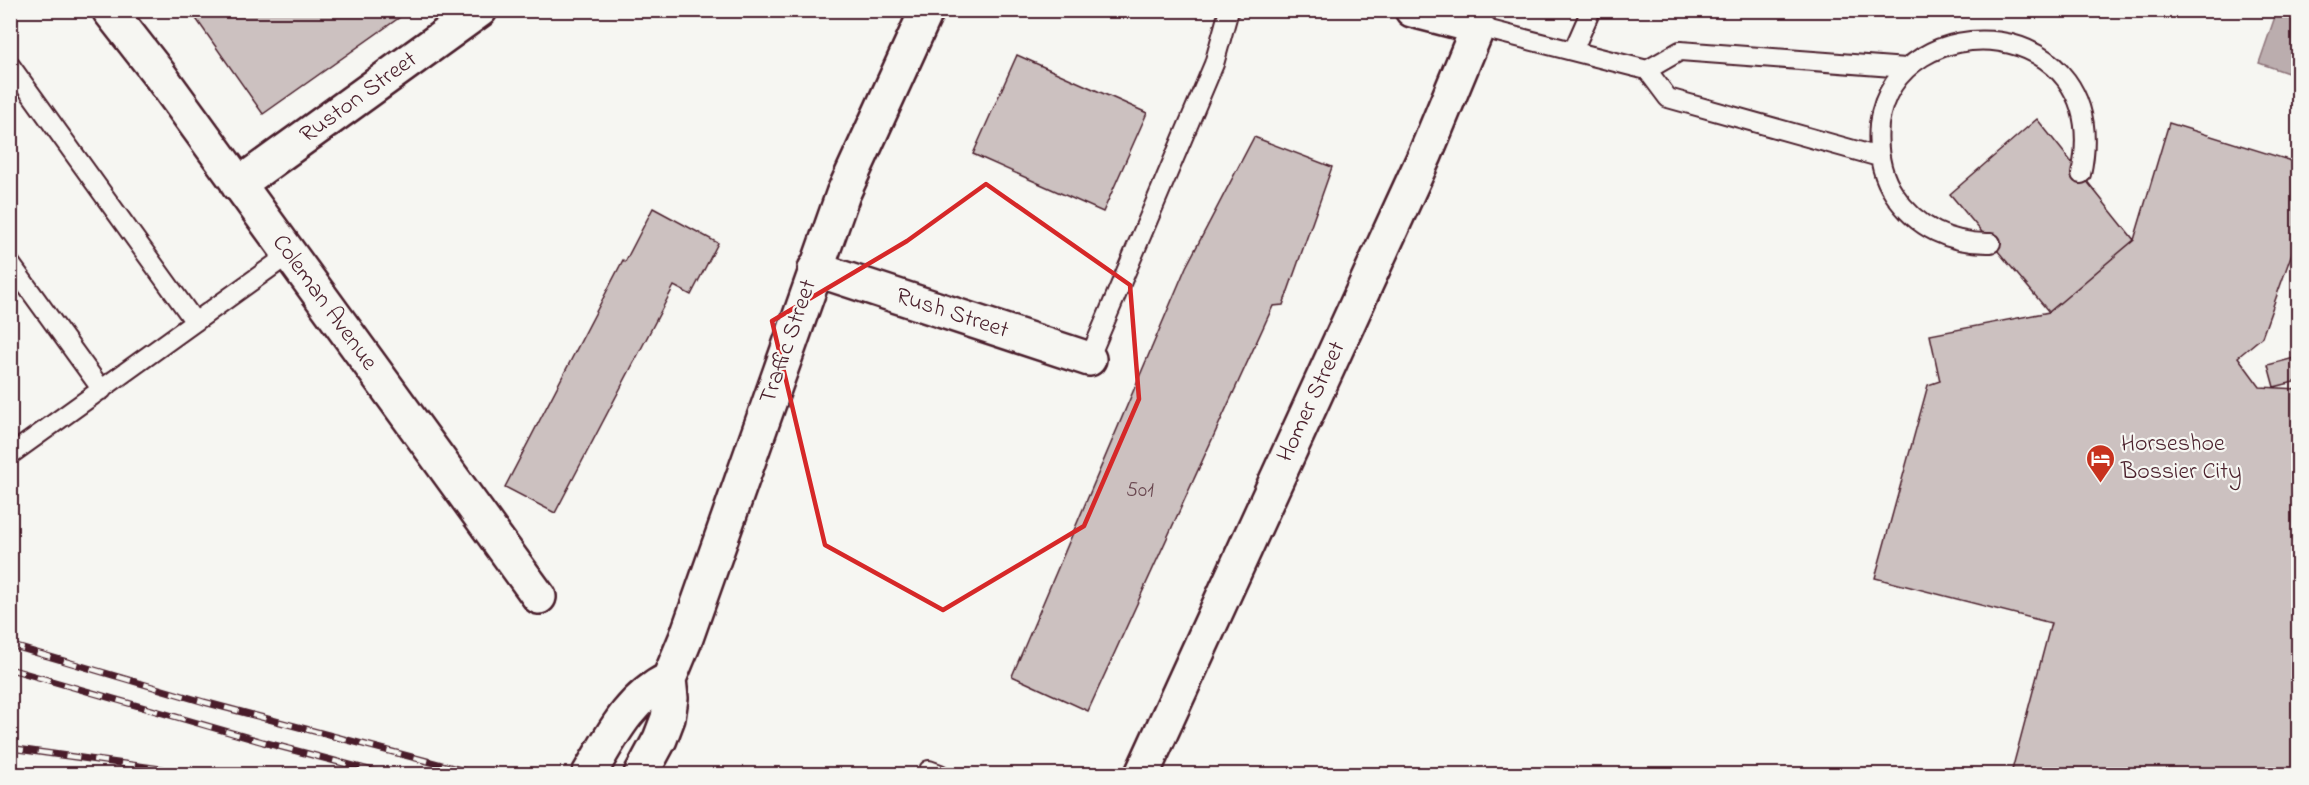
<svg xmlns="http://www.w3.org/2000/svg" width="2309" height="785" font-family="'Indie Flower',sans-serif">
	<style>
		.water { fill: #bbadae; stroke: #8e747a; stroke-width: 1.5 }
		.building { fill: #ccc1c0; stroke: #4a1f2b; stroke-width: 1.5 }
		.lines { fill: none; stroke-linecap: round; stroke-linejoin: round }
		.lane-casing { stroke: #4a1f2b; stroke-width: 22 }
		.street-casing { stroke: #4a1f2b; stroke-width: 38 }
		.primary-casing { stroke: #4a1f2b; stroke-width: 38 }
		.lane { stroke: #f6f6f2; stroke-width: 18 }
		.street { stroke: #f6f6f2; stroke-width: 33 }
		.primary { stroke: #f6f6f2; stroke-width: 33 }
		.rail-casing { stroke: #4a1f2b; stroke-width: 7 }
		.rail { stroke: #f6f6f2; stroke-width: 4.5; stroke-dasharray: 14; stroke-linecap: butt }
		.marked { fill: none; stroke: #d62828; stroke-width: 4.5; stroke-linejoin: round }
		.labels { text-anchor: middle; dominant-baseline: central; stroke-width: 4.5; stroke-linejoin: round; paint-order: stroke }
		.number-label { font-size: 21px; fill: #6a4850 }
		.street-label { font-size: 24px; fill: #4a1f2b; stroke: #f6f6f2 }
		.poi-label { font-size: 24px; fill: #4a1f2b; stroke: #f6f6f2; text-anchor: start }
	</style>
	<rect width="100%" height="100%" fill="#f6f6f2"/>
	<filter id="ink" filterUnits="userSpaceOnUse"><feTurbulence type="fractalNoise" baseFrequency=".0167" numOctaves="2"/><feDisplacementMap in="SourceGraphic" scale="12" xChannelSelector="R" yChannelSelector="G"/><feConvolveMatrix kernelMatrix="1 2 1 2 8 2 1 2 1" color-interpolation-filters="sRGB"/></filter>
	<g filter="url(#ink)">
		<path class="water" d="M2277,11H2298V42L2288,73L2259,63Z"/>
		<path class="building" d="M190,10H410L263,114Z
			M1017,55L1147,113L1103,212L973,154Z
			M2037,119L2134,240L2049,312L1950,194Z
			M2169,123L2298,163V236L2262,337L2238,357L2260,387L2298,389V774H2011L2051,623L1875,578L1928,385L1940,381L1930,335L2049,312L2134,240Z
			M1254,137L1332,167L1283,305L1273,306L1088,711L1012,676L1186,267Z
			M653,208L718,243L691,295L674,286L555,513L505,487L623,260L625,262Z
			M2298,357V381L2274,387L2268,365Z"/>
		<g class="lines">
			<defs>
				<path id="lane" d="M1478,27L1647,70L1668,98L1879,157
					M1573,51L1591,10
					M10,65L195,322
					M1647,70L1680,51L1906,68
					M1991,243C1951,244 1916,228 1894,194C1880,173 1877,148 1879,124C1896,0 2116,12 2081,174
					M10,263L102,390
					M1089,359L1214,64L1229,10
					M10,455L288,255
					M929,770L940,774"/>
				<path id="street" d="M109,10L159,74L539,597
					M238,185L480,10
					M815,269L1089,359
					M1142,774L1425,155L1478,27L1412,10"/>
				<path id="primary" d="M589,774C611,737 628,699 669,679
					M641,774L660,739L668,718L671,698L669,679L686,638L843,194L927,10"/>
			</defs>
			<use href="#lane" class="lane-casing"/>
			<use href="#street" class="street-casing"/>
			<use href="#primary" class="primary-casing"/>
			<use href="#lane" class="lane"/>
			<use href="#street" class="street"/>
			<use href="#primary" class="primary"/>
			<defs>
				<path id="rail" d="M10,645L204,702L476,774
					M10,669L263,742L384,774
					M10,748L197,774"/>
			</defs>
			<use href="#rail" class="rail-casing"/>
			<use href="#rail" class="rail"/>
		</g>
	</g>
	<path class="marked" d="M986,184L1130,285L1139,399L1084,526L943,610L825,545L772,321L907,241Z"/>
	<defs>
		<symbol id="hotel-pin" viewBox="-11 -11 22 30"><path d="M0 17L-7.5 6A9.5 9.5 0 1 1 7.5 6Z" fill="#c8321e" stroke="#f6f6f2"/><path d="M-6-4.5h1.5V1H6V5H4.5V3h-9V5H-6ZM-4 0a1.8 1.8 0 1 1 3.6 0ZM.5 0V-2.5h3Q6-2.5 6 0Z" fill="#fff"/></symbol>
	</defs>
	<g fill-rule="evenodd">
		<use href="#hotel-pin" x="2084" y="442" width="33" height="45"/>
	</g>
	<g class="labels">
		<g class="number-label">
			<text x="1140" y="491">501</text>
		</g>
		<g class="street-label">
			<text transform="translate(359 98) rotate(-36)">Ruston Street</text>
			<text transform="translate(324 303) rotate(54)">Coleman Avenue</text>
			<text transform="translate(952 314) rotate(18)">Rush Street</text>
			<text transform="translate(789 342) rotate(-71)">Traffic Street</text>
			<text transform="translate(1312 402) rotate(-65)">Homer Street</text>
		</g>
		<g class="poi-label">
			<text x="2121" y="444">Horseshoe<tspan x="2121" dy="28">Bossier City</tspan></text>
		</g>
	</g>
	<rect width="2309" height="785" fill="none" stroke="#f6f6f2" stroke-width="36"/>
	<rect x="18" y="18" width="2273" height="749" fill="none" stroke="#4a1f2b" stroke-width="2" filter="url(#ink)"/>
</svg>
